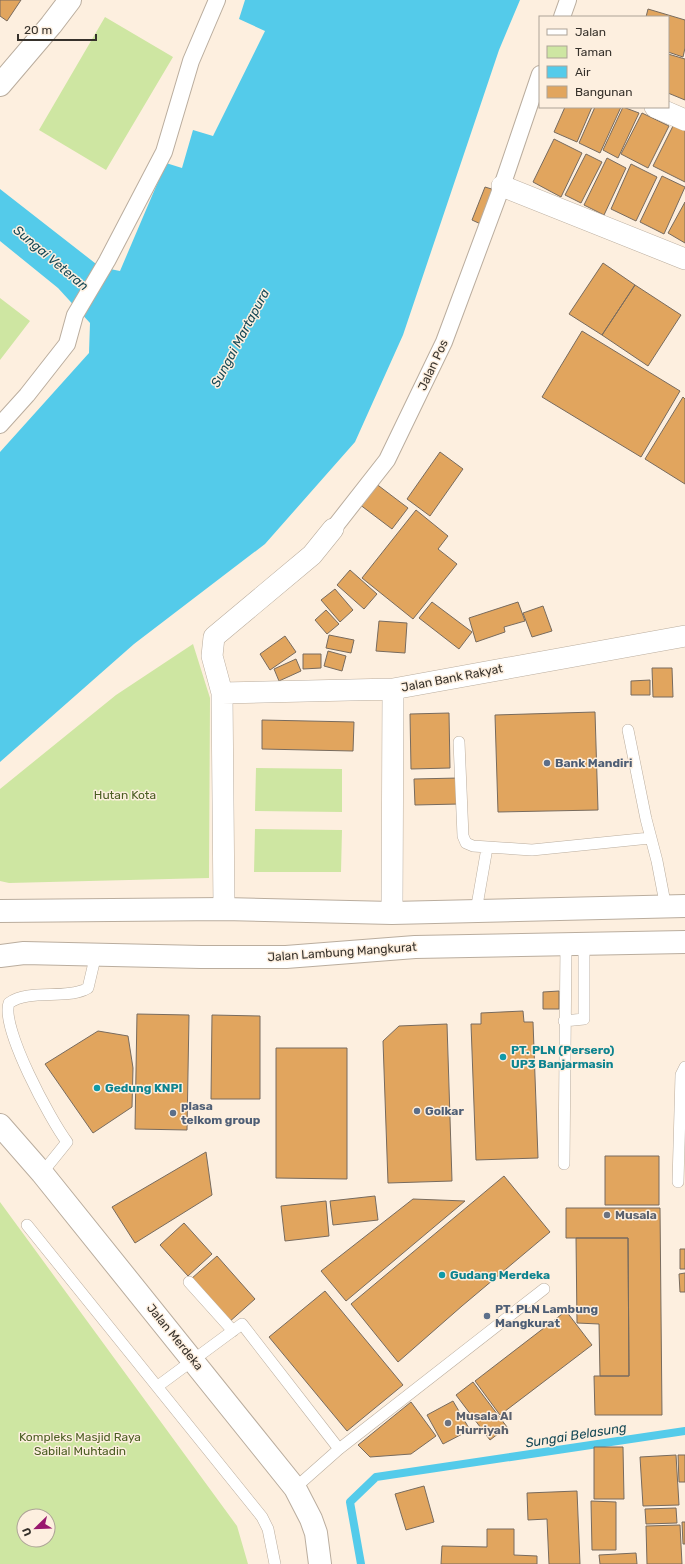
<svg xmlns="http://www.w3.org/2000/svg" width="685" height="1564" font-family="Rubik,sans-serif">
	<style>
		.green { fill: #cee6a2; fill-rule: evenodd }
		.water { fill: #54cbea }
		.lines { fill: none; stroke-linecap: round; stroke-linejoin: round }
		.stream { stroke: #54cbea; stroke-width: 8 }
		.building { fill: #e1a55e; stroke: #786b5e }
		.service-casing { stroke: #baad9e; stroke-width: 12 }
		.pedestrian-casing { stroke: #baad9e; stroke-width: 18 }
		.minor-casing { stroke: #baad9e; stroke-width: 22 }
		.tertiary-casing { stroke: #baad9e; stroke-width: 24 }
		.trunk-casing { stroke: #baad9e; stroke-width: 24 }
		.service { stroke: #fff; stroke-width: 11 }
		.pedestrian { stroke: #fff; stroke-width: 16 }
		.minor { stroke: #fff; stroke-width: 21 }
		.tertiary { stroke: #fff; stroke-width: 22 }
		.trunk { stroke: #fff; stroke-width: 22 }
		.service-dot { fill: #5c6f8a; stroke: #fdefdf; stroke-width: 1.5 }
		.culture-dot { fill: #0f9aa8; stroke: #fdefdf; stroke-width: 1.5 }
		.worship-dot { fill: #6b7280; stroke: #fdefdf; stroke-width: 1.5 }
		.labels { text-anchor: middle; dominant-baseline: central; stroke-width: 3; stroke-linejoin: round; paint-order: stroke }
		.street-label { font-size: 12px; fill: #36312b; stroke: #fdefdf }
		.service-label { font-size: 12px; font-weight: bold; fill: #4e5e75; stroke: #fdefdf; text-anchor: start }
		.park-label { font-size: 12px; fill: #4c5e23; stroke: #fdefdf }
		.culture-label { font-size: 12px; font-weight: bold; fill: #0d838f; stroke: #fdefdf; text-anchor: start }
		.worship-label { font-size: 12px; font-weight: bold; fill: #5b616d; stroke: #fdefdf; text-anchor: start }
		.water-label { font-size: 13px; font-style: italic; fill: #174a57; stroke: #fdefdf }
	</style>
	<rect width="100%" height="100%" fill="#fdefdf"/>
	<path class="green" d="M105,17L173,57L106,170L39,130Z
		M0,298L30,321L0,360Z
		M193,644L210,698L209,878L9,883L0,881V789L116,695Z
		M256,768L342,769V812L255,811Z
		M255,829L342,830L341,872H254Z
		M0,1202L237,1526L248,1564H0ZM24,1516H48V1540H24Z"/>
	<path class="water" d="M245,0H520L499,50L403,335L355,442L265,544L134,644L0,762V452L89,353L90,323L58,288L0,241V189L100,267L120,271L166,163L182,168L193,130L213,136L265,31L239,19Z"/>
	<g class="lines">
		<path class="stream" d="M361,1564L350,1502L376,1477L685,1431"/>
	</g>
	<path class="building" d="M0,0H21L7,21L0,16Z
		M648,9L685,20V48L683,57L668,52V17H646Z
		M668,54L685,59V100L668,93Z
		M565,107H592L577,142L554,132Z
		M595,107H621L600,153L579,143Z
		M623,107L639,113L618,158L603,150Z
		M642,113L669,126L648,168L621,154Z
		M674,124L685,130V182L653,166Z
		M554,139L582,153L561,197L533,182Z
		M586,154L602,162L581,203L565,195Z
		M607,158L626,168L604,215L584,205Z
		M631,164L657,177L636,221L611,209Z
		M662,176L685,187L664,234L640,222Z
		M485,187L498,191L485,226L472,220Z
		M685,202V243L668,233Z
		M603,263L635,285L602,335L569,314Z
		M635,285L681,315L648,366L602,335Z
		M582,331L680,391L641,457L542,397Z
		M683,397L685,399V484L645,459Z
		M440,452L463,469L430,516L407,499Z
		M375,483L408,508L392,529L359,504Z
		M416,510L448,536L438,549L457,564L413,619L362,578Z
		M350,570L377,594L364,609L337,585Z
		M335,589L353,610L340,622L321,600Z
		M432,602L472,632L459,649L419,618Z
		M518,602L525,621L504,627L505,632L476,642L469,618Z
		M543,606L552,631L532,637L523,613Z
		M326,610L339,624L327,634L315,620Z
		M379,621L407,623L405,653L376,651Z
		M329,635L354,640L351,653L326,648Z
		M285,636L296,652L270,670L260,654Z
		M328,651L346,656L342,671L324,666Z
		M303,654H321V668L303,669Z
		M296,659L301,671L279,681L274,669Z
		M652,668H672L673,697H653Z
		M650,680V695H631V681Z
		M595,712L598,810L498,812L495,715Z
		M449,713L450,768L411,769L410,714Z
		M262,720L354,722L353,751L262,749Z
		M459,778V804L415,805L414,779Z
		M559,991V1009H543V992Z
		M523,1011L524,1022H533L538,1158L476,1160L471,1024H481V1013Z
		M137,1014L189,1015L187,1130L135,1129Z
		M212,1015L260,1016V1099H211Z
		M447,1024L452,1181L388,1183L383,1041L399,1026Z
		M98,1031L128,1036L133,1068L132,1107L93,1133L45,1064Z
		M276,1048H347V1179L276,1178Z
		M206,1152L212,1195L135,1243L112,1207Z
		M605,1156H659V1205H605Z
		M504,1176L550,1232L462,1306L398,1362L351,1304Z
		M375,1196L378,1220L333,1225L330,1201Z
		M413,1199L465,1201L346,1301L321,1271Z
		M326,1201L329,1236L285,1241L281,1206Z
		M566,1208H660L662,1415H595L594,1376H629L628,1238H566Z
		M184,1223L212,1254L188,1276L160,1245Z
		M576,1238H628L629,1376H600L599,1324L577,1323Z
		M680,1249H685V1269H680Z
		M217,1256L255,1299L228,1323L191,1279Z
		M685,1273V1292H680L679,1274Z
		M325,1291L403,1385L347,1431L269,1337Z
		M566,1311L592,1345L500,1415L475,1381Z
		M473,1382L507,1427L490,1440L456,1395Z
		M453,1401L470,1430L443,1444L427,1415Z
		M411,1402L436,1436L411,1454L370,1457L358,1445Z
		M594,1447H623L624,1499H594Z
		M676,1455L679,1505L643,1506L640,1457Z
		M678,1455H685V1482H679Z
		M424,1486L434,1522L406,1530L395,1494Z
		M577,1491L580,1564H549L547,1519L528,1520L527,1493Z
		M591,1501L616,1502V1550H592Z
		M676,1508L677,1523L646,1524L645,1509Z
		M682,1522H685V1544H683Z
		M680,1525L682,1564H647L646,1526Z
		M487,1529H514V1555L537,1556V1564H441L442,1546L487,1547Z
		M636,1553L637,1564H600L599,1555Z"/>
	<g class="lines">
		<defs>
			<path id="service" d="M628,730L646,819L657,861L666,908
				M459,742L463,836L466,843L473,846L532,850L650,838
				M476,911L487,848
				M564,1021L584,1019V944
				M564,1164L566,944
				M42,1173L67,1142C51,1121 0,1027 9,1003C28,989 63,999 84,990L88,988L96,954
				M678,1182L681,1075L685,1067
				M27,1225L262,1517L268,1529L275,1564
				M189,1282L233,1331
				M158,1386L242,1324L339,1449
				M295,1488L339,1449L544,1289"/>
			<path id="pedestrian" d="M562,17L568,0
				M0,425L27,395L67,344L75,315L107,261L164,152L191,61L217,0
				M333,529L387,460L444,342L502,186L540,74"/>
			<path id="minor" d="M655,107L685,120
				M502,186L685,259
				M333,529L312,555L214,637L212,656L222,693L393,689
				M222,693L224,909
				M392,913L393,689L685,636"/>
			<path id="tertiary" d="M0,85L51,25L70,0"/>
			<path id="trunk" d="M0,911L224,909L392,913L685,906
				M0,956L24,953L201,957H286L415,947L685,942
				M0,1125L42,1173L295,1488L311,1519L316,1533L320,1564"/>
		</defs>
		<use href="#service" class="service-casing"/>
		<use href="#pedestrian" class="pedestrian-casing"/>
		<use href="#minor" class="minor-casing"/>
		<use href="#tertiary" class="tertiary-casing"/>
		<use href="#trunk" class="trunk-casing"/>
		<use href="#service" class="service"/>
		<use href="#pedestrian" class="pedestrian"/>
		<use href="#minor" class="minor"/>
		<use href="#tertiary" class="tertiary"/>
		<use href="#trunk" class="trunk"/>
	</g>
	<g class="service-dot">
		<circle cx="547" cy="763" r="4"/>
		<circle cx="417" cy="1111" r="4"/>
		<circle cx="173" cy="1113" r="4"/>
		<circle cx="487" cy="1316" r="4"/>
	</g>
	<g class="culture-dot">
		<circle cx="503" cy="1057" r="4"/>
		<circle cx="97" cy="1088" r="4"/>
		<circle cx="442" cy="1275" r="4"/>
	</g>
	<g class="worship-dot">
		<circle cx="607" cy="1215" r="4"/>
		<circle cx="448" cy="1423" r="4"/>
	</g>
	<g class="labels">
		<g class="street-label">
			<text transform="translate(433 365) rotate(-65)">Jalan Pos</text>
			<text transform="translate(452 678) rotate(-11)">Jalan Bank Rakyat</text>
			<text transform="translate(342 952) rotate(-4)">Jalan Lambung Mangkurat</text>
			<text transform="translate(175 1337) rotate(51)">Jalan Merdeka</text>
		</g>
		<g class="service-label">
			<text x="555" y="763">Bank Mandiri</text>
			<text x="181" y="1106">plasa<tspan x="181" dy="14">telkom group</tspan></text>
			<text x="425" y="1111">Golkar</text>
			<text x="495" y="1309">PT. PLN Lambung<tspan x="495" dy="14">Mangkurat</tspan></text>
		</g>
		<g class="park-label">
			<text x="125" y="795">Hutan Kota</text>
			<text x="80" y="1437">Kompleks Masjid Raya<tspan x="80" dy="14">Sabilal Muhtadin</tspan></text>
		</g>
		<g class="culture-label">
			<text x="511" y="1050">PT. PLN (Persero)<tspan x="511" dy="14">UP3 Banjarmasin</tspan></text>
			<text x="105" y="1088">Gedung KNPI</text>
			<text x="450" y="1275">Gudang Merdeka</text>
		</g>
		<g class="worship-label">
			<text x="615" y="1215">Musala</text>
			<text x="456" y="1416">Musala Al<tspan x="456" dy="14">Hurriyah</tspan></text>
		</g>
		<g class="water-label">
			<text transform="translate(51 258) rotate(40)">Sungai Veteran</text>
			<text transform="translate(240 338) rotate(-62)">Sungai Martapura</text>
			<text transform="translate(576 1435) rotate(-9)">Sungai Belasung</text>
		</g>
	</g>
	<rect x="539" y="16" width="130" height="92" fill="#fdefdf" stroke="#ada397"/>
	<rect x="547" y="29" width="20" height="6" fill="#ffffff" stroke="#ada397"/>
	<text x="575" y="36" font-size="12" fill="#36312b">Jalan</text>
	<rect x="547" y="46" width="20" height="12" fill="#cee6a2" stroke="#ada397"/>
	<text x="575" y="56" font-size="12" fill="#36312b">Taman</text>
	<rect x="547" y="66" width="20" height="12" fill="#54cbea" stroke="#ada397"/>
	<text x="575" y="76" font-size="12" fill="#36312b">Air</text>
	<rect x="547" y="86" width="20" height="12" fill="#e1a55e" stroke="#ada397"/>
	<text x="575" y="96" font-size="12" fill="#36312b">Bangunan</text>
	<g transform="translate(36 1528) rotate(247)"><circle r="19" fill="#fdefdf" stroke="#ada397"/>
	<path d="M0-3L7 15L0 10L-7 15Z" fill="#99186e"/>
	<text y="-6" font-size="11" font-weight="bold" text-anchor="middle" fill="#36312b">U</text>
	</g>
	<path d="M18 34v6h78v-6" fill="none" stroke="#36312b" stroke-width="2"/>
	<text x="24" y="34" font-size="12" fill="#36312b" stroke="#fdefdf" stroke-width="3" paint-order="stroke">20 m</text>
</svg>
